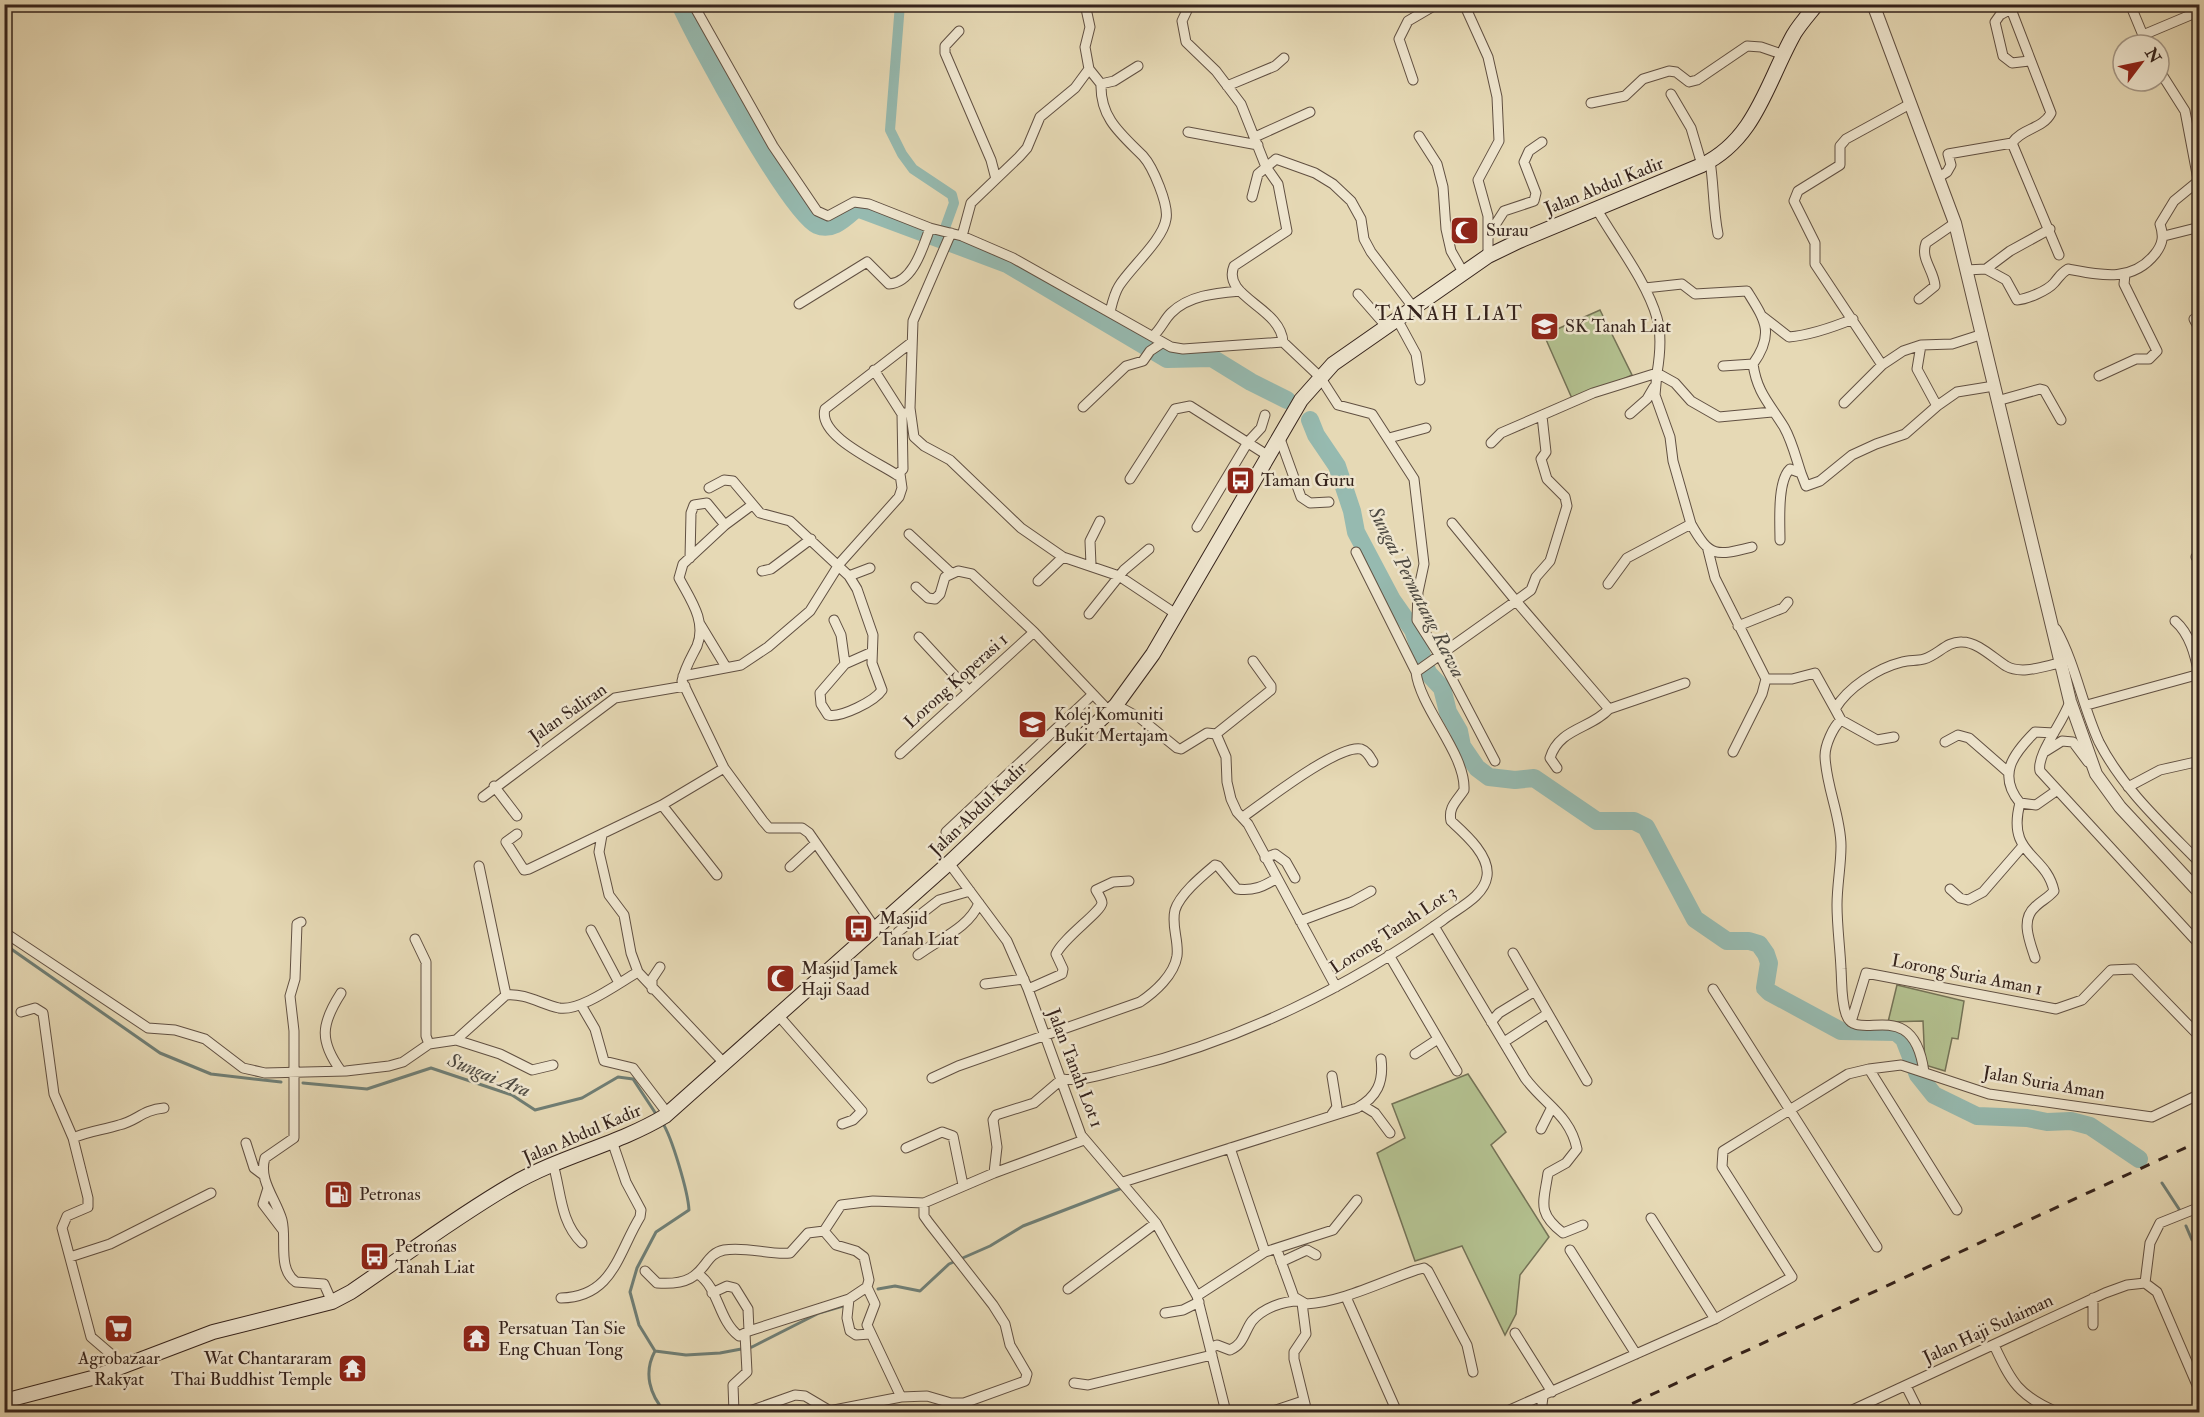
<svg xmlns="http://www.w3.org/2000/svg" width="2204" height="1417" font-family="'IM FELL Double Pica',serif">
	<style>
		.green { fill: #b3c08f; stroke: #747256; stroke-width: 1.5 }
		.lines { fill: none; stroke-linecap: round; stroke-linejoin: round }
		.stream { stroke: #6f7e75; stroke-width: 3 }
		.canal { stroke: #96bab0; stroke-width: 10 }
		.river { stroke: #96bab0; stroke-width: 18 }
		.minor-casing { stroke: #615042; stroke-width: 11 }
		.tertiary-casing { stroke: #615042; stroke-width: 14 }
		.secondary-casing { stroke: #35231c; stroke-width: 16 }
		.minor { stroke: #efe6cf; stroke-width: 9 }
		.tertiary { stroke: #efe6cf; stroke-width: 12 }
		.secondary { stroke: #efe6cf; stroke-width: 14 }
		.rail { stroke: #35231c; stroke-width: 3; stroke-dasharray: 10 10; stroke-linecap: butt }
		.labels { text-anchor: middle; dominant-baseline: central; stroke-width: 5; stroke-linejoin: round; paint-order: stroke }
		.street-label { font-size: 18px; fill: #35231c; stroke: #efe6cf }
		.poi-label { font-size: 18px; fill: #35231c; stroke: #efe6cf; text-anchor: start }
		.water-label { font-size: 20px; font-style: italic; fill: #4d4941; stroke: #efe6cf }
		.quarter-label { font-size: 21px; letter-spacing: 1.5px; fill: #35231c; stroke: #efe6cf }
	</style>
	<rect width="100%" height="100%" fill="#e6d9b5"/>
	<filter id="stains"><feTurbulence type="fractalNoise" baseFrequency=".00333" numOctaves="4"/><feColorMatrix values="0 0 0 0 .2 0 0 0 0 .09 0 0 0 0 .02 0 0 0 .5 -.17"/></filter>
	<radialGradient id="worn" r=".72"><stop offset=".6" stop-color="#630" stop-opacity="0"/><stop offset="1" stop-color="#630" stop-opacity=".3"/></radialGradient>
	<path class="green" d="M1600,310L1632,375L1574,403L1544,335Z
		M1897,985L1964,1001L1958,1039L1952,1038L1945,1071L1925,1065L1923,1021L1888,1022Z
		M1468,1074L1506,1132L1491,1145L1549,1237L1520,1275L1516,1314L1505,1335L1462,1246L1415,1261L1377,1153L1405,1138L1392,1104Z"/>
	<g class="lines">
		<path class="stream" d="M4,944L160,1053L211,1074L281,1082
			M303,1083L367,1089L431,1068L512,1095L535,1110L582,1098L618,1077L633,1079L658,1117
			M2162,1183L2179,1209
			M2186,1226L2192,1240L2200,1244
			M878,1289L895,1286L920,1291L949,1264L990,1246L1023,1226L1122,1188
			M655,1351L639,1325L630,1292L637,1268L656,1232L689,1210C688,1192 672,1137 662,1122
			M665,1412C650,1395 643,1373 655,1351L686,1355L720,1353L752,1347L819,1313L843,1306"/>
		<path class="canal" d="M900,4L890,130L902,154L913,169L952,195L954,203L941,239"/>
		<path class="river" d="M680,4C696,40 790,213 817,225C833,232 846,217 857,208L1007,264L1167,359L1212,358L1251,382L1287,400
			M1310,420L1316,435L1337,466L1352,511L1356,532L1392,600L1413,630L1428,673L1442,688L1448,712L1459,731L1462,746L1477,768L1489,777L1515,780L1534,778L1597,821H1634L1646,827L1695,919L1727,941H1749L1759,944L1766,954L1769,963L1765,988L1769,992L1841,1031L1896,1032L1904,1039L1918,1075L1934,1095L1977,1116L2027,1118L2047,1122L2071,1121L2090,1126L2139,1159"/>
		<defs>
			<path id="minor" d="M693,4L773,146L817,211L828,216L854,202L869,204L930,228L962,236L1013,258L1171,347L1183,349L1283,342L1320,377L1338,405L1372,414L1414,479L1424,564L1418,592L1417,620L1440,656L1495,761
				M1190,4L1182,21L1186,42L1216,71L1241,104L1266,167L1278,184L1287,231L1234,266C1221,297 1281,307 1283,342
				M1464,4L1488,57L1497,97L1499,141L1478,180L1488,216V256
				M2130,4L2147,45
				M2011,9L2000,15L1995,22L2003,56L2012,63L2029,61
				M959,31L945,46V53L991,160L996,179
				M2143,35L2200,11
				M1089,69L1101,84L1114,81L1138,66
				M2159,70L2185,111L2200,190
				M1413,80L1399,39L1408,21L1437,4
				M1101,84C1100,118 1121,134 1143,156C1153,167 1169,205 1166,219C1163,240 1130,268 1119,286C1114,294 1112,304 1110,312
				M1227,86L1275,66L1284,58
				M1671,94L1691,128L1702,165
				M1591,103L1625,96L1643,79L1669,71L1676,72L1689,82L1697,80L1747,46L1761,47L1784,55
				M1188,132L1258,145
				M1419,136L1437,164L1443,187L1446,229L1451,251L1463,272
				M1255,137L1310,112
				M2012,143L2059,255
				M1710,161C1714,186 1713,209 1718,234
				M1939,177L1947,172L1951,165L1948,154L2012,143C2022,128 2043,129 2051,113L2009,4
				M1252,197L1258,174L1276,159L1315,173L1333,184L1351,201L1361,219L1364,239L1371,252L1413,307
				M1596,208C1615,241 1647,282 1657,318C1662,335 1660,355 1657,373L1675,383L1691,401L1719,417L1772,412
				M951,233L913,321L910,408L914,437L924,446L950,460L1021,528L1063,557L1119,576L1176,614
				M962,236L971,203L1019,157L1027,148L1040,117L1075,88L1089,69L1085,47L1090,27L1085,4
				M1488,236L1504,211L1534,201L1536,193L1524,162L1529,151L1542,142
				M2164,236L2200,227
				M1986,269L2006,280L2017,300C2027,299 2047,291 2054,283C2060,276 2061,273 2068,269C2100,275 2132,283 2155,254C2163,244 2164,236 2160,224L2174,201L2196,183
				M1966,270L1986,269L2010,251L2050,229
				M1645,288L1682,284L1695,294L1747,291C1765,320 1775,333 1753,364C1757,393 1770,404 1784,427C1792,441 1796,458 1801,473
				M1358,294L1386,326
				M1919,299L1935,286C1934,270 1920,259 1926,243L1955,223
				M799,304L867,262L889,284C913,283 923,247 930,228
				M1762,316L1789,337C1811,335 1831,328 1853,319
				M1397,319L1416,354L1420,380
				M2194,319L2200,330
				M1153,336C1161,329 1164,320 1171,313C1189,295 1217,293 1240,291
				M1882,365L1815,264V243L1794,201L1798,191L1840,165V146L1846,139L1910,104
				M1723,366L1753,364
				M874,370L902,414L905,413
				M2099,376L2136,359H2149L2157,351L2124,284L2125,275
				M1997,401L2040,389L2044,390L2061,420
				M1844,403L1882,365L1903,351L1921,345L1952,344L1983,334
				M1937,406L1957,392L1994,386
				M1083,407L1126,366L1143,361L1150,351L1162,343
				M902,414L903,469L897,475C878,462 817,436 825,409L912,342
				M1630,414L1647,399L1654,387
				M1279,436L1301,497L1310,503L1329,502
				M1389,438L1426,428
				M1491,443L1501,433L1593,393L1657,373L1655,395L1670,437L1673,461L1691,524L1627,558L1608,584
				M1130,479L1175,409L1190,406L1267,455
				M709,488L724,480L733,481L760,513L790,521L849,576L857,589L873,635L872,663L882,690C875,701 841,718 828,715L821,704L820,693L845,664L872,652
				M752,505L725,525L683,564L679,578C690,599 707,621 697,646C691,658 685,667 682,681L724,768L763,821L769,828H802L809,833L875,928
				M1452,523L1516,601L1531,590L1536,577L1550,561L1567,506L1565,497L1547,479L1541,459L1546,452L1542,416
				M1691,524C1710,558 1716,556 1752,547
				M1197,527L1248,442L1261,428L1265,415
				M909,534L951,573
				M1780,540C1780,523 1777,481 1790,469L1801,473L1806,486L1820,481L1852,455L1876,444L1905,434L1937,406L1917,369L1921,345
				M1708,550L1715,578L1766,679L1762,694L1733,752
				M2196,557H2200
				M690,558L691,513L694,505L707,503L725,525
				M1091,565L1090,541L1100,521
				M762,571L771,569L811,539
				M849,576L870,568
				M1038,581L1063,557
				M916,587L928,598L935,599L940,594L945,577L958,571L972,574L1034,632L1109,711
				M1089,614L1124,570L1149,549
				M834,620L841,635L845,664
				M2175,621C2190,634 2195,655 2199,674
				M700,624L726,667
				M1738,626L1783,608L1788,602
				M2056,629C2076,665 2082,705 2099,742C2123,789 2163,825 2200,863
				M919,637L969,691
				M1416,672L1516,601L1609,709L1685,683
				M683,676L741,665L768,647L810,611L840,563L899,497L902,488L900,474
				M1766,679H1792L1815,673L1835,709
				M2070,701C2065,720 2036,754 2040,771L2200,945
				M1116,705L1140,718L1177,748L1181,749L1207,733L1216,734L1226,757L1227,782L1231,799L1237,812L1248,824L1336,987
				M2087,705L2200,674
				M1841,720L1835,709C1848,687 1878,668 1902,662C1909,660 1917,661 1924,659C1938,655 1947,641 1962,642C1978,642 1993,658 2006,666C2022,675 2044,666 2060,663
				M2054,733L2035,732C2013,754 1997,775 2020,803L2036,805L2056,791
				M1216,734L1271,690V686L1253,661
				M1894,737L1877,740L1841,720C1833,727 1825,745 1825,756C1826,787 1841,816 1841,846C1841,866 1837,885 1837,905C1837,926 1840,947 1841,969C1842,983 1841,1000 1846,1014C1856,1046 1913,992 1924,1072
				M1945,742L1958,735L1969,738L2008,772
				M2046,751L2062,741L2073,742L2088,762
				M900,754L1034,632
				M1557,768L1550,758C1559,728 1591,729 1609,709
				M494,786L517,816
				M2128,787L2160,770L2200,761
				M483,797L615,698L685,686
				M2020,803C2006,856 2046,853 2054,891C2048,898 2041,901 2035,907C2020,920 2030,942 2035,958
				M662,805L717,875
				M1243,817C1263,803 1338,744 1361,749C1367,751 1370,757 1373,762
				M946,832L1092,695
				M517,834L506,842L524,870L529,869L662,805L724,768
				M602,835L599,852L609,895L624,915L631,953L638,972L724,1063
				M1265,858L1275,854L1286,862L1295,878
				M949,863L1007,941L1028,989L1081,1135L1156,1223L1197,1296L1226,1412
				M479,866L506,995
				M790,867L816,843
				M1950,889L1960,898L1968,900L1983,892L2022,847
				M1300,921L1351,902L1371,891
				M301,922L297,924L295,979L290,996L294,1031V1138L265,1158C258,1180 276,1199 282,1220C287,1240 277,1269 296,1282L324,1284L332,1302
				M1434,926L1525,1078C1545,1105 1570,1115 1577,1149L1566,1163L1548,1173C1544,1202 1536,1212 1563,1233L1583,1225
				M591,930L619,983
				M4,932L148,1028L175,1030L205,1039L243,1068L265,1073L346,1071L389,1066L403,1062L429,1044L456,1040L506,995C525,993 541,1004 559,1008C580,1012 620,982 638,972
				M898,932L939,900L970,891
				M415,939L426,962V1036L429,1044
				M1513,953L1587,1081
				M918,955C939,939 969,928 979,903
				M1389,955L1457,1071
				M985,984L1024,979
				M652,989V979L660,967
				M1028,989L1062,974L1063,969L1056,954C1063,938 1101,912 1102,903C1102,899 1098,894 1096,890L1113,882L1129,881
				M1713,989L1877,1247
				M341,993C321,1024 319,1041 341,1071
				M581,1005L595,1029L604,1061L633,1068L668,1114
				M21,1012L35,1008L43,1013L54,1094L73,1138L88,1198V1207L67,1216L62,1228L91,1337L112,1355L118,1369
				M778,1015L862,1111L853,1120L842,1124
				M1491,1022L1499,1013L1535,991
				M1851,1022L1866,973L2056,1009L2082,1000L2111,970L2134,969L2200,1037
				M456,1040L500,1054L532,1070L553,1065
				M1504,1042L1547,1014
				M1415,1054L1438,1039
				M1869,1069L1957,1210
				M1332,1076L1337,1107L1332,1114
				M932,1078L958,1066L1140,1002C1155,992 1174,975 1177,956C1179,940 1171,926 1175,910C1180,894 1202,876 1215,865L1218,866L1237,889C1253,891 1263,887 1277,878
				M1362,1105L1375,1113L1390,1133
				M1541,1129L1552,1107
				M73,1138C89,1131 103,1130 119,1125C137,1121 142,1110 164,1108
				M246,1143L254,1168L262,1174
				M906,1148L942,1132L953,1136L963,1185
				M1230,1148L1265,1252
				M553,1164C561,1191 560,1222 582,1243
				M994,1173L1084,1140
				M1123,1182L1357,1108C1377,1097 1384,1082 1381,1059
				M268,1188L263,1204L282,1229
				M1651,1218L1715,1319
				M824,1231L841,1205L873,1201L924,1203L994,1173L997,1147L993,1120L996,1115L1034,1103L1062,1079C1084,1082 1106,1073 1128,1068C1241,1040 1349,987 1443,920C1458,908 1484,897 1487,876C1490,855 1464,833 1451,821C1448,807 1457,801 1464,790C1466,754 1420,708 1416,672L1356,552
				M1277,1250L1294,1297L1306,1304C1342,1302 1381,1282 1416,1270L1424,1268L1428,1271L1467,1345L1473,1372
				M1570,1250L1636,1354
				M70,1257L110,1244L211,1193
				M1281,1262L1307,1250L1316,1255
				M645,1271L657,1283C709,1287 699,1255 724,1250C746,1246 768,1255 790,1253L808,1233L824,1231L836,1245L856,1251L864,1257L869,1280L867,1287L875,1304L867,1325L901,1397L927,1396L951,1403H964L1025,1381L1027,1374L1010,1345L1005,1324L993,1305L929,1223L924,1216V1203
				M698,1274C719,1288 718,1320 739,1336L749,1331L748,1309L735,1288L727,1286L712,1293
				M2145,1283L2157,1292L2200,1392
				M2145,1283L2150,1243L2160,1223L2200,1207
				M1068,1289L1156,1223
				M1197,1296L1265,1252L1333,1230L1357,1200
				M1346,1297L1397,1412
				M561,1298C613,1297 618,1253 640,1217L641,1210L626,1182L612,1141
				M849,1299L847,1318L850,1331L856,1335L870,1334
				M1302,1303L1306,1334L1294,1352V1359L1307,1412
				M1165,1313L1183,1310L1199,1302
				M2093,1325V1298
				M749,1331L849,1299L867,1287
				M1515,1333L1552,1392
				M1994,1345C2011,1382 2019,1396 2057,1412
				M1210,1348L1217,1345L1230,1350C1244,1344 1244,1332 1252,1321C1263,1308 1283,1301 1299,1301
				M1074,1383L1088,1385L1212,1355
				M1906,1386L1919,1412
				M829,1411L901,1397
				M734,1412L733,1385L747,1372L745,1334
				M747,1412L795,1395L805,1396L832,1412
				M1270,1412L1303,1401
				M1505,1412L1715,1319L1792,1277L1722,1167L1723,1151L1848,1074L1869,1069L1901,1065L1989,1094L2152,1117L2200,1094
				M1541,1412L1543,1397
				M1848,1412L2105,1293L2127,1285L2145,1283
				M2199,1412H2200"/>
			<path id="tertiary" d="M1873,4L1955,223L2070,701L2096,774L2120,807L2200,893"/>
			<path id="secondary" d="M4,1401L92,1378L213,1332L332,1302L351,1292C404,1256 456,1217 511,1185C560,1156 617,1145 665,1116L949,863L1116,705L1153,654L1301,400L1333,364L1488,256L1519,241L1702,165C1756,139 1767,82 1794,34C1800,24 1809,14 1817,4"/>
		</defs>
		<use href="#minor" class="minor-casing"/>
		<use href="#tertiary" class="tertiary-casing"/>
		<use href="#secondary" class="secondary-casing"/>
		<use href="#minor" class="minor"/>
		<use href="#tertiary" class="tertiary"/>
		<use href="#secondary" class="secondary"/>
		<path class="rail" d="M1614,1412L2200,1141"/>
	</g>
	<defs>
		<symbol id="mosque-square" viewBox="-11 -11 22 22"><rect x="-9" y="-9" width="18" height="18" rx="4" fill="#8f2418" stroke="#efe6cf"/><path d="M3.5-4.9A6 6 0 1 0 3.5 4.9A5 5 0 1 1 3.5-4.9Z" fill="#fff"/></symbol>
		<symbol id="school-square" viewBox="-11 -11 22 22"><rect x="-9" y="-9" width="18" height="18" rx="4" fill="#8f2418" stroke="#efe6cf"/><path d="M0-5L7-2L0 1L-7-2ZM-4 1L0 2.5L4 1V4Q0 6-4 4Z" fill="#fff"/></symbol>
		<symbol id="bus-square" viewBox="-11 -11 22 22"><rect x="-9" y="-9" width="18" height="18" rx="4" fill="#8f2418" stroke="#efe6cf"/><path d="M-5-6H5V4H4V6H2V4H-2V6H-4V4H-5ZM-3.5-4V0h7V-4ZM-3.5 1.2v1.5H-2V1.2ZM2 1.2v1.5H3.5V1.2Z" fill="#fff"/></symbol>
		<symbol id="university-square" viewBox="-11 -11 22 22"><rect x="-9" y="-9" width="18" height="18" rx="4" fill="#8f2418" stroke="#efe6cf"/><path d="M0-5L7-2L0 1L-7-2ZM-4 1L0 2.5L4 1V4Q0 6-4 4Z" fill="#fff"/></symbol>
		<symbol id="fuel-square" viewBox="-11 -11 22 22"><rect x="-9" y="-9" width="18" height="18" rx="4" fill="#8f2418" stroke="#efe6cf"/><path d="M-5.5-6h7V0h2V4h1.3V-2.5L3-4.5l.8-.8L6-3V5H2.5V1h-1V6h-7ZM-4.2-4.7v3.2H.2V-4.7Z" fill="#fff"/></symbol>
		<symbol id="supermarket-square" viewBox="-11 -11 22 22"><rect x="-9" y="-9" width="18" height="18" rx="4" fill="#8f2418" stroke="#efe6cf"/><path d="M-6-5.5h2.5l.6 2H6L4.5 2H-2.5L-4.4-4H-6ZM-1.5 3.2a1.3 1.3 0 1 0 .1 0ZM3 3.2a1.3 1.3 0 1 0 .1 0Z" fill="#fff"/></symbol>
		<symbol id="temple-square" viewBox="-11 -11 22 22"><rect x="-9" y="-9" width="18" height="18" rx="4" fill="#8f2418" stroke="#efe6cf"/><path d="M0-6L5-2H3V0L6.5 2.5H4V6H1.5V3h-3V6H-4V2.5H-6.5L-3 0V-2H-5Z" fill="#fff"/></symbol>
	</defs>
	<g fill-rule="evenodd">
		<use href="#mosque-square" x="1448" y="214" width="33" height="33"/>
		<use href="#school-square" x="1528" y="310" width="33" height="33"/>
		<use href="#bus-square" x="1224" y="464" width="33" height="33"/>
		<use href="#university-square" x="1016" y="708" width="33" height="33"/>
		<use href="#bus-square" x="842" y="912" width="33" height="33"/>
		<use href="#mosque-square" x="764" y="962" width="33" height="33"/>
		<use href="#fuel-square" x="322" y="1178" width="33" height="33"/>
		<use href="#bus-square" x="358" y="1240" width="33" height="33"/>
		<use href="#supermarket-square" x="102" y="1312" width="33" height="33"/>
		<use href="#temple-square" x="460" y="1322" width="33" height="33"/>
		<use href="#temple-square" x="336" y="1352" width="33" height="33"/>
	</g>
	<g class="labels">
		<g class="street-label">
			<text transform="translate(1604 186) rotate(-22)">Jalan Abdul Kadir</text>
			<text transform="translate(956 681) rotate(-42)">Lorong Koperasi 1</text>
			<text transform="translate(568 713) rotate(-35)">Jalan Saliran</text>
			<text transform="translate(978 809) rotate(-44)">Jalan Abdul Kadir</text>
			<text transform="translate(1393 930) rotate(-33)">Lorong Tanah Lot 3</text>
			<text transform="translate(1967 975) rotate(11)">Lorong Suria Aman 1</text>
			<text transform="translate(1075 1068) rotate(69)">Jalan Tanah Lot 1</text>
			<text transform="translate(2044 1083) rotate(10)">Jalan Suria Aman</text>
			<text transform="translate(582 1134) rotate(-23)">Jalan Abdul Kadir</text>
			<text transform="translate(1988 1329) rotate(-25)">Jalan Haji Sulaiman</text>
		</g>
		<g class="poi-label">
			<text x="1486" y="230">Surau</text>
			<text x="1565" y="326">SK Tanah Liat</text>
			<text x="1261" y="480">Taman Guru</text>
			<text x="1054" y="714">Kolej Komuniti<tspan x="1054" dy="21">Bukit Mertajam</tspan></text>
			<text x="879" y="918">Masjid<tspan x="879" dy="21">Tanah Liat</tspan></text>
			<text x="801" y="968">Masjid Jamek<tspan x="801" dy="21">Haji Saad</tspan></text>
			<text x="359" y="1194">Petronas</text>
			<text x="395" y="1246">Petronas<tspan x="395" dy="21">Tanah Liat</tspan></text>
			<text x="498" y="1328">Persatuan Tan Sie<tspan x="498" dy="21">Eng Chuan Tong</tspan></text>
			<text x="119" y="1358" text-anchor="middle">Agrobazaar<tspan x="119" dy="21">Rakyat</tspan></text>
			<text x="332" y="1358" text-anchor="end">Wat Chantararam<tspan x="332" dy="21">Thai Buddhist Temple</tspan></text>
		</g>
		<g class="water-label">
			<text transform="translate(1417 592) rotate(63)">Sungai Permatang Rawa</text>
			<text transform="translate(489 1075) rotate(22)">Sungai Ara</text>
		</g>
		<g class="quarter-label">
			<text x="1449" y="313">TANAH LIAT</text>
		</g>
	</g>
	<rect width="2204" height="1417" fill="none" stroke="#e6d9b5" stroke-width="24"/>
	<rect x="6" y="6" width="2192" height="1405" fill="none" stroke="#35231c" stroke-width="3"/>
	<rect x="12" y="12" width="2180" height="1393" fill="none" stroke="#35231c" stroke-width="1.5"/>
	<g transform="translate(2141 63) rotate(58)"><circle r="28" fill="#efe6cf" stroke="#a59887" stroke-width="1.5"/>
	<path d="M0-4.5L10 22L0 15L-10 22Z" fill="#8f2418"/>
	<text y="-9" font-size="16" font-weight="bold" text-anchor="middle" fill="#35231c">N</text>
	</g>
	<rect width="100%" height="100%" filter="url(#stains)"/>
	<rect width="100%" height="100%" fill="url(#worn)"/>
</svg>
